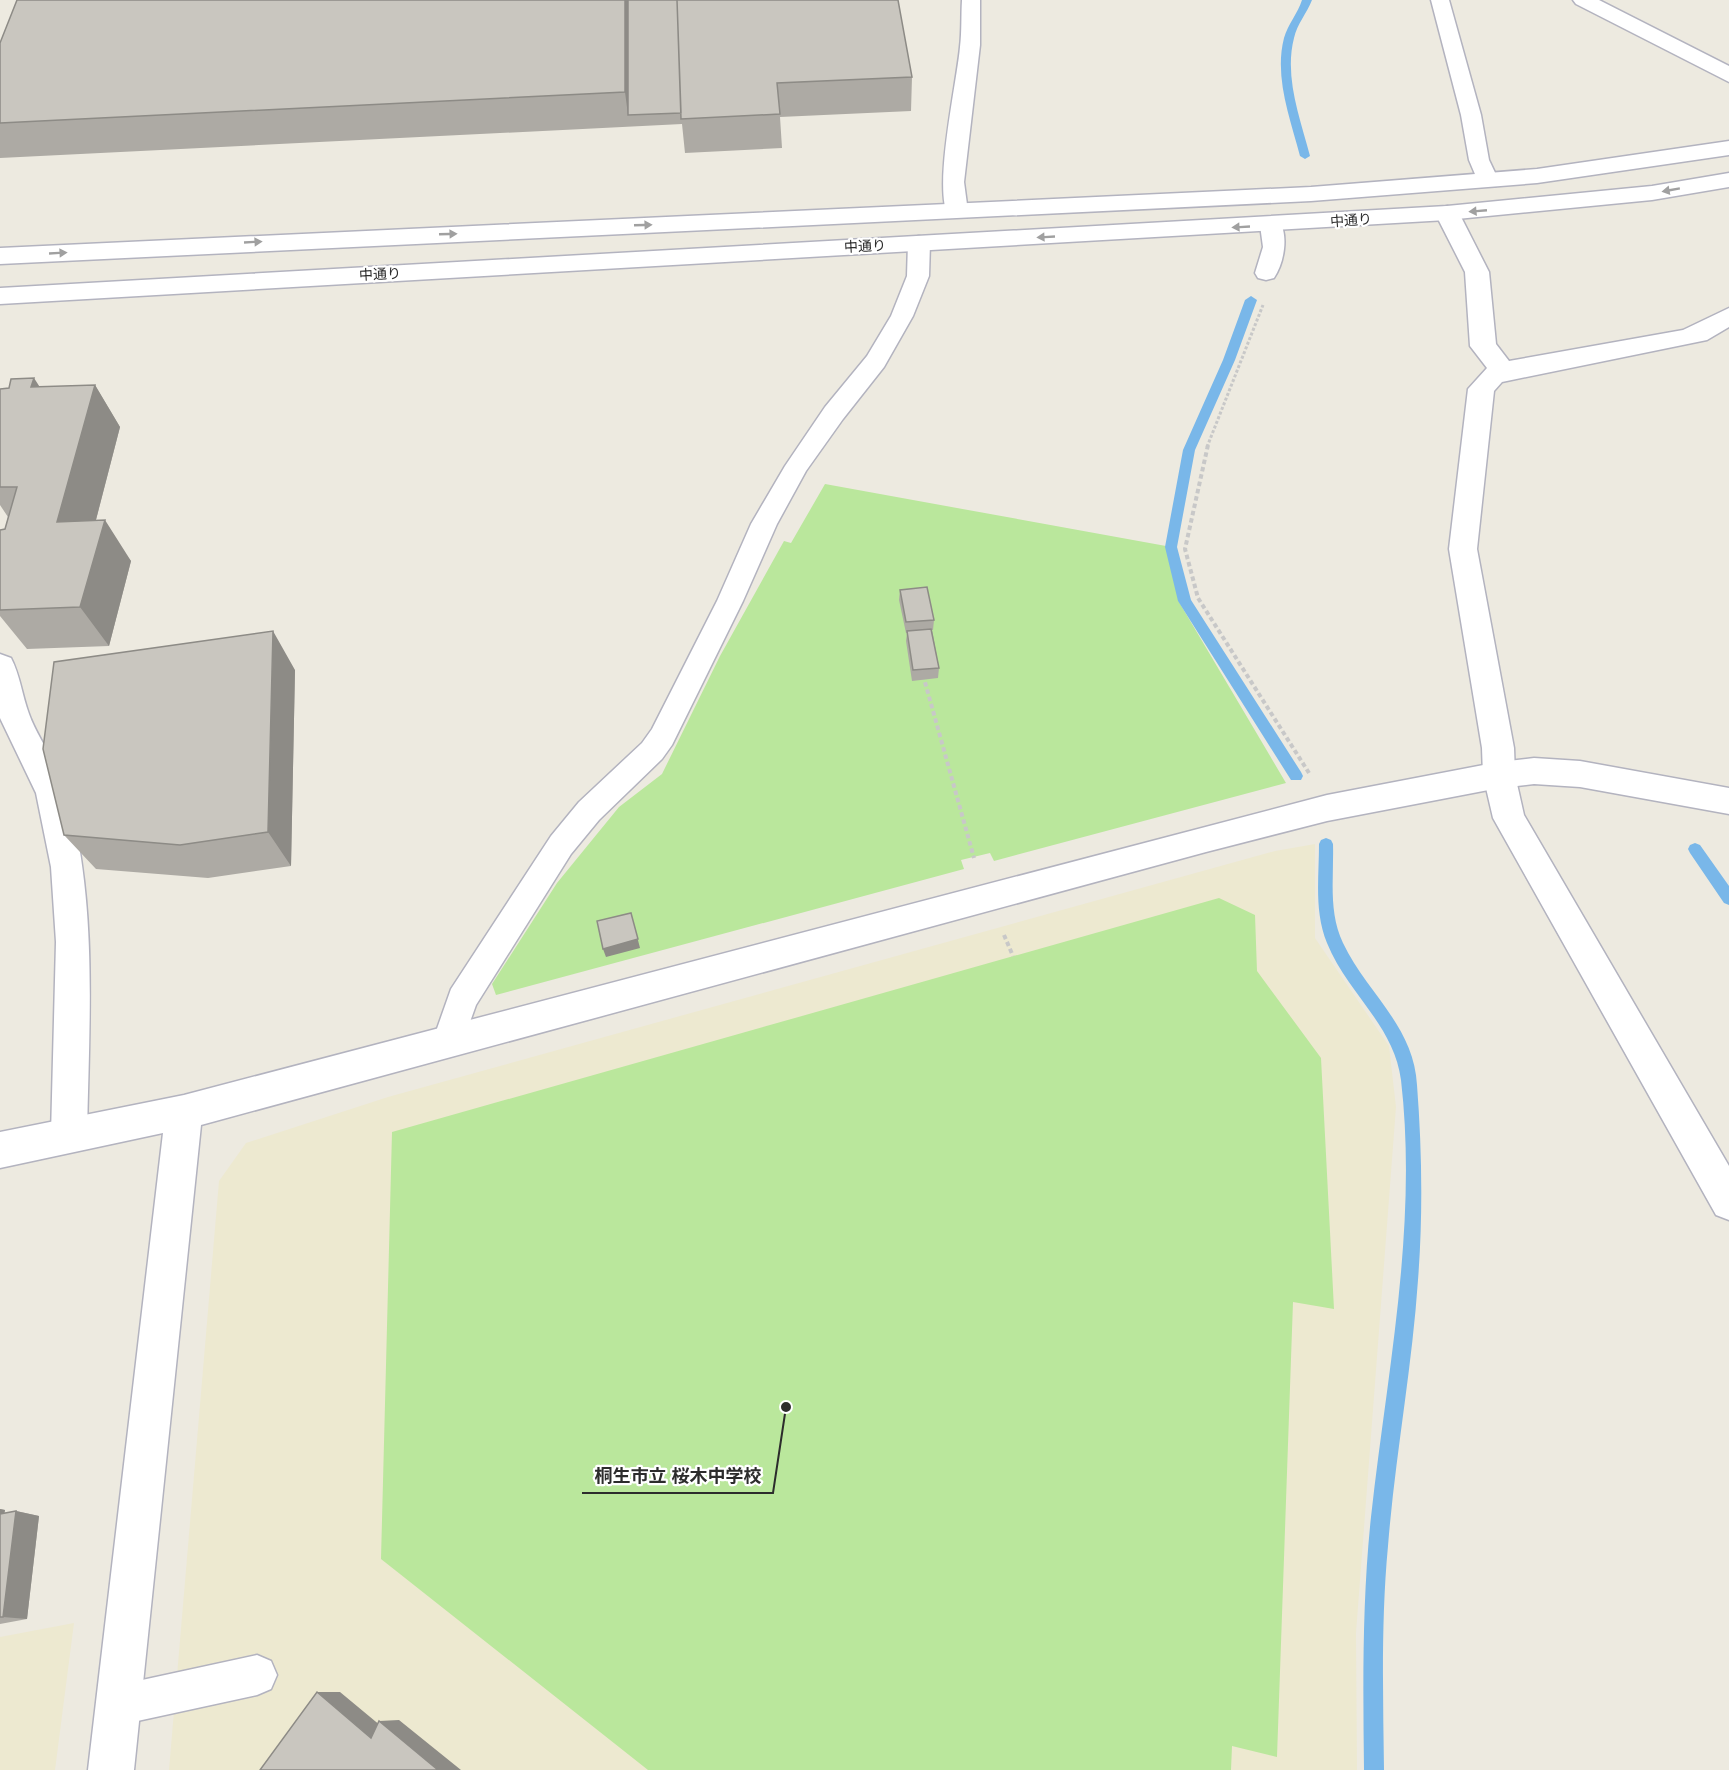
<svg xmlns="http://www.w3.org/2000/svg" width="1729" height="1770" font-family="Mulish,'Noto Sans JP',sans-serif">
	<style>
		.education { fill: #ede9d0 }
		.pitch { fill: #bae79c }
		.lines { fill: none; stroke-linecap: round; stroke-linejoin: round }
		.stream { fill: #79b7e9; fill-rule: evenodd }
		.lane-casing { stroke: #b3b3bf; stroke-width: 3 }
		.street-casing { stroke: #b3b3bf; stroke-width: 3 }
		.secondary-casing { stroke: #b3b3bf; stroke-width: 3 }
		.path-far1 { stroke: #c8c8c8; stroke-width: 3; stroke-dasharray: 3 2; stroke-linecap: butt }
		.path { stroke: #c8c8c8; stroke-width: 4; stroke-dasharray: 4.5 3; stroke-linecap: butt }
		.lane { fill: #fff; fill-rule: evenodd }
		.street { fill: #fff; fill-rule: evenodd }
		.secondary { fill: #fff; fill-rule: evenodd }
		.wall { fill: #adaaa4 }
		.shaded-wall { fill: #8d8b86 }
		.building { fill: #c9c6bf; stroke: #8d8b86; stroke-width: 1.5 }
		.oneway { fill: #a0a0a0 }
		.labels { text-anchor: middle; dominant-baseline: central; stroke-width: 4.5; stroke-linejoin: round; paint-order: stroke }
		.far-street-label { font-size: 14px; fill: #2c2c2c; stroke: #fff }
		.leader { fill: none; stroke: #2c2c2c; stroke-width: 2 }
		.callout-dot { fill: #2c2c2c; stroke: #fff; stroke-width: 2 }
		.callout-label { font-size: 18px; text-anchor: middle; font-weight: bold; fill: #2c2c2c; stroke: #fff; stroke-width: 4.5; stroke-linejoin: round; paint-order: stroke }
	</style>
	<rect width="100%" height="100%" fill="#edeae0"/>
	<path class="education" d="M1315,844V938L1389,1046L1396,1107L1356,1633L1357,1770H169L219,1181L246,1143L388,1097L1275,851Z
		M74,1623L55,1770H0V1637Z"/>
	<path class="pitch" d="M825,484L1166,546L1179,602L1286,783L994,861L990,853L961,860L964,869L496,995L492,984L557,883L619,807L662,774L720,656L784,541L791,543Z
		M1219,898L1255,915L1257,971L1321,1058L1334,1309L1293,1302L1277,1757L1232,1746L1231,1770H648L381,1559L392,1132Z"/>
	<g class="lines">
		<path class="stream" d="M1302,0H1312C1307,13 1297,24 1294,38C1284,77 1300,118 1310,156L1305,159L1300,156C1290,118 1274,77 1284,38C1288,24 1298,13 1302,0Z
			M1251,296L1257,300L1235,360L1195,450L1177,547L1191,600L1301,772L1303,776L1301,780H1291L1178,601L1165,547L1183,450L1223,360L1245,300Z
			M1326,838L1331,840L1333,844C1334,877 1328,912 1343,943C1366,992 1414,1026 1417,1085C1422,1150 1423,1215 1418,1280C1412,1369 1395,1457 1388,1546C1381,1620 1383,1695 1384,1770H1364C1363,1686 1362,1601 1371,1517C1387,1372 1418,1227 1401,1080C1394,1025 1347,993 1327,943C1314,911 1319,878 1319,844L1321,840Z
			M1695,843L1700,845L1729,886V905L1724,903L1690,853L1688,849L1690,845Z"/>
		<defs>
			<path id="lane" d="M962,0H980V45L964,182L968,212L965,217H949C932,191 957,82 960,47C962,31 961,15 962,0Z
				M1431,0H1449L1481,115L1489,160L1499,181L1496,186H1480L1469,160L1461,115Z
				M1271,218L1279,220C1289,236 1284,263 1274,278L1266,280L1258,278L1255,273L1263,247L1260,225L1263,220Z
				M919,236L927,238L930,243L929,276L913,316L884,367L843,419L806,471L777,524L743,601L672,745L662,759L599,820L571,854L476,1005L460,1050L449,1055L438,1050L433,1040L451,989L551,836L579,802L642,743L652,729L717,601L751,524L785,466L825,407L867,356L891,316L907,276L908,243L911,238Z
				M257,1655L271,1661L277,1675L271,1689L257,1695L119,1725L105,1719L99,1705L105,1691L119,1685Z"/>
			<path id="street" d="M1573,0H1599L1729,66V82L1576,4Z
				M1447,206L1455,208L1459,213L1489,272L1496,344L1509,361L1683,330L1729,308V327L1707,340L1502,382L1494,391L1477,549L1514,748L1515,775L1524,815L1729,1166V1220L1716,1215L1493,818L1483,775L1482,748L1449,549L1468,389L1487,368L1470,346L1465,272L1435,213L1439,208Z
				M0,654L11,658C20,675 22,695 29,714C39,742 61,767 68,796C98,906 89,1022 87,1135L82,1147L69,1152L56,1147L51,1135L56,942L51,867L36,793L0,718Z"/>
			<path id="secondary" d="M1729,141V155L1537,183L1311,201L0,264V248L1311,187L1537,169Z
				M1729,173V187L1652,200L1447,220L0,304V288L1447,206L1652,186Z
				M1534,758L1580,761L1729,788V814L1580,787L1534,784L1499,788L1327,821L1206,852L201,1125L134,1770H88L163,1133L0,1168V1132L184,1095L1327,795L1499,762Z"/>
		</defs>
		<use href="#lane" class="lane-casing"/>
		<use href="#street" class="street-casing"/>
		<use href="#secondary" class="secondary-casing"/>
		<path class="path-far1" d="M1207,447L1263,305"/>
		<path class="path" d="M1208,445L1185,549L1198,598L1309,773
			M923,675L974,858
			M1004,935L1013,956"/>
		<use href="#lane" class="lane"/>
		<use href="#street" class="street"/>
		<use href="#secondary" class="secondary"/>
	</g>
	<path class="wall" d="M0,43L912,77L911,111L780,117L782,148L685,153L682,124L0,158Z
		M95,385L120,427L96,520L131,561L109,646L27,649L0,616V530L5,529L8,517L0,505V389Z
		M900,590L934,620L933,630H932L939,668L938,678L912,681L906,641L907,633H906L899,600Z
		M295,670L291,866L208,878L96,869L64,835Z
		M0,1509L5,1510L4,1513L16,1511L39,1516L27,1619L0,1624Z"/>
	<path class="shaded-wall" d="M625,0H629L628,115L625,92Z
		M34,378L61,420L31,387Z
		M95,385L120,427L85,562L57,522Z
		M105,520L131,561L109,646L80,607Z
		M273,631L295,670L291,866L268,832Z
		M631,913L640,948L606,957L603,949Z
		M0,1509L5,1510L3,1522H0Z
		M16,1511L39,1516L27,1619L3,1617Z
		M317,1692H340L393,1736L371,1738Z
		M399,1720L461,1770H438L379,1721Z"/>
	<path class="building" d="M17,0H625V92L0,123V43Z
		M628,0H677L681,113L628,115Z
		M677,0H898L912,77L777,83L780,114L681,119Z
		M34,378L31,387L95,385L57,522L105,520L80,607L0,610V530L5,529L17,487H0V389L9,388L11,379Z
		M927,587L934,620L906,622L900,590Z
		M931,629L939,668L913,670L907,631Z
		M273,631L268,832L180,845L64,835L43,749L54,662Z
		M631,913L638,939L603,949L597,921Z
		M16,1511L3,1617H0V1514Z
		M317,1692L371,1738L379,1721L438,1770H260Z"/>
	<defs><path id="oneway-solid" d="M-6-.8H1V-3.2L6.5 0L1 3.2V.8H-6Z" transform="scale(1.5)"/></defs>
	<g class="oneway">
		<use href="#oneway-solid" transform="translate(1671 190) rotate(170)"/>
		<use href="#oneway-solid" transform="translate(1478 211) rotate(175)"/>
		<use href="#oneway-solid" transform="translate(643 225) rotate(-2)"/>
		<use href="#oneway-solid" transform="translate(1241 227) rotate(177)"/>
		<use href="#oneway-solid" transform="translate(448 234) rotate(-2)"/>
		<use href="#oneway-solid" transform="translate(1046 237) rotate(177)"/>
		<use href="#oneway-solid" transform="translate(253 242) rotate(-3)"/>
		<use href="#oneway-solid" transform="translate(58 253) rotate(-3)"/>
	</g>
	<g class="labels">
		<g class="far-street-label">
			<text transform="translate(1351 220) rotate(-4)">中通り</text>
			<text transform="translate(865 246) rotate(-3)">中通り</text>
			<text transform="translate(380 274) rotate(-3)">中通り</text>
		</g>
	</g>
	<path class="leader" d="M786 1407L773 1493H582"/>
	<circle class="callout-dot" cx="786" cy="1407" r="6"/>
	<g class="callout-label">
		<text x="678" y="1482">桐生市立 桜木中学校</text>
	</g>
</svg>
